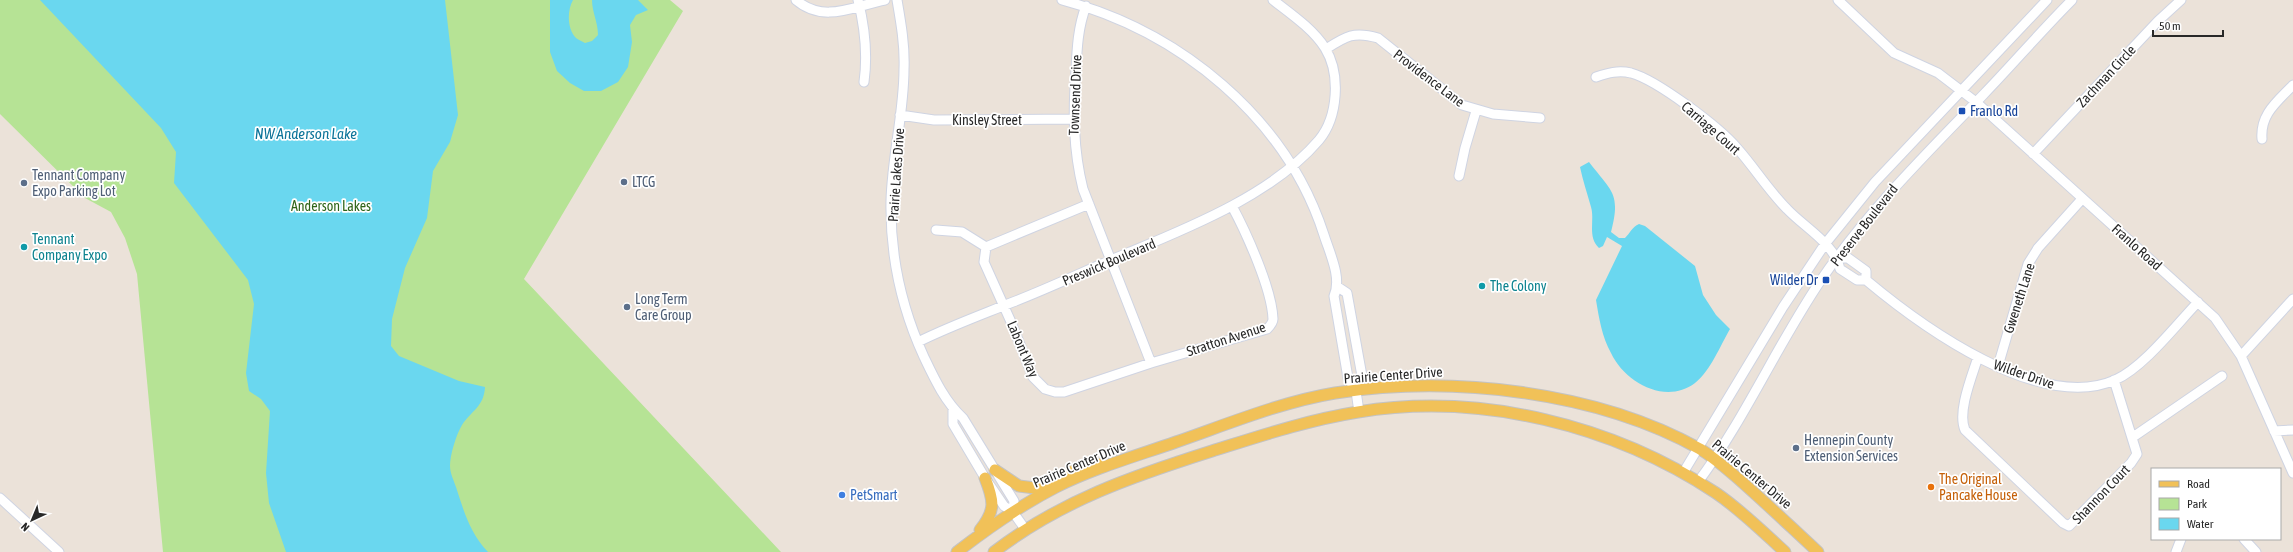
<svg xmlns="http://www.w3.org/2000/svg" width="2293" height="552" font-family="'Asap Condensed',sans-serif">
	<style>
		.green { fill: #b6e395 }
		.water { fill: #6ad7ef }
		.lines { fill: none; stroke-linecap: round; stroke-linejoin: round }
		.minor-casing { stroke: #cfd4e2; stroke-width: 11 }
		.major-casing { stroke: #c3c3c3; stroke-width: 13 }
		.minor { stroke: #fff; stroke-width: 9 }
		.major { stroke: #f1c158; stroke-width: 11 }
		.transit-dot { fill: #1a4fb4; stroke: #fff; stroke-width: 1.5 }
		.service-dot { fill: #5c6f8a; stroke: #fff; stroke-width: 1.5 }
		.culture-dot { fill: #0f9aa8; stroke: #fff; stroke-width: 1.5 }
		.food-dot { fill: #e8710a; stroke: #fff; stroke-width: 1.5 }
		.shop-dot { fill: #3f7fe0; stroke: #fff; stroke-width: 1.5 }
		.labels { text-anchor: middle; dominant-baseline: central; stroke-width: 3.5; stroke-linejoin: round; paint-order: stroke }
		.street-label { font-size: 14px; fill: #282828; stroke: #fff }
		.transit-label { font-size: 14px; fill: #164399; stroke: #fff; text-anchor: start }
		.service-label { font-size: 14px; fill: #4e5e75; stroke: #fff; text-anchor: start }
		.park-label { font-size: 14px; fill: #2f6519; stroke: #fff }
		.culture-label { font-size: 14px; fill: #0d838f; stroke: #fff; text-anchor: start }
		.food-label { font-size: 14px; fill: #c56008; stroke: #fff; text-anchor: start }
		.shop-label { font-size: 14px; fill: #366cbe; stroke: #fff; text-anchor: start }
		.water-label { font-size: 15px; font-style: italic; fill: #0c7499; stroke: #fff }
	</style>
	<rect width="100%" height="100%" fill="#ebe2d9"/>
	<path class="green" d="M0,0H670L683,11L524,279L781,552H163L137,274L125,238L111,212L85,198L0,114Z"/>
	<path class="water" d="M40,0H445L458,115L450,142L433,171L427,218L405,268L392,319L391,346L399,356L459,381L485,387C484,407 471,411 462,425C456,435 450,455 450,466C450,473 454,481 456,487C464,512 470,533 488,552H286L269,503L266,473L270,411L261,399L249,391L246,373L254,304L248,280L174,183L176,152L161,128Z
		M550,0H573C567,10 567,29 576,38C578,40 582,41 585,43L592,41L598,35C598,22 592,12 592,0H638L648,10L636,15L630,25L632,42L628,67L618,82L601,91H584L570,83L557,71L550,52Z
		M1589,162C1612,192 1621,193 1611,232L1619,238H1625C1630,233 1632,227 1639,224L1645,226L1695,266L1703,295L1716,315L1730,329C1720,346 1711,370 1695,383C1666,405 1625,383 1611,353C1602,337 1599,318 1596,300L1622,246L1607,237L1603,246L1599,248C1587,237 1595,220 1591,207C1587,193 1583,181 1580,167Z"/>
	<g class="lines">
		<defs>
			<path id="minor" d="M796,0C824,24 854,6 885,0
				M858,0C865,28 868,53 864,82
				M897,0C901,23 905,46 904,69C904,113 892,157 891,201C890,255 902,309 924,357C934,378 945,402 963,418L1014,501L1013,512
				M1062,0C1179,31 1286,117 1324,235C1330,254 1342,278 1334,296L1348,378L1356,391L1359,412
				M1838,0L1894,53L1938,73L1976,102L2215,318L2241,356L2293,473
				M1086,6C1078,27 1077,48 1076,70C1073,111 1073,149 1083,189L1151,363
				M1326,49C1346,36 1354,31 1378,38L1462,105L1493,114L1540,118
				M1596,77C1608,73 1618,70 1631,73C1657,80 1719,127 1737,148C1754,167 1768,190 1787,209C1805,228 1834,243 1840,269L1857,280H1866C1921,326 2040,413 2115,380C2144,367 2176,325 2198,302
				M900,115L934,120L1074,119
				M2262,139C2260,114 2277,102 2293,85
				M2033,154L2158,21L2181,0
				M1459,176L1465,148L1476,111
				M1089,204L986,247L984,262L1011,322L1033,377L1045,389L1055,392H1064L1151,363L1267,329C1270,326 1273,323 1273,319C1272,289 1246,232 1232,206
				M936,230L962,232L986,247
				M1837,258H1848L1866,271V280
				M1338,287L1347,293L1362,376L1356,391
				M918,342C948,327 981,315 1013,302C1052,287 1091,268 1130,252C1193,226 1274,193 1319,140C1338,117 1341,74 1325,48C1313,29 1291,14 1273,0
				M2241,356L2293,299
				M1978,357C1972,376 1957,412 1965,430L2063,523L2069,526L2131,463L2137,454L2114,380
				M1998,366L2028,264L2038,248L2082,199
				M953,410V424L985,478L1004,506L1013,512L1025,529
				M2274,431L2293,430
				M2133,437L2222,376
				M1683,473L1783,307L1825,244L1875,182L2047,0
				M1698,482C1745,419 1777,345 1821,280C1868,211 1926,154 1983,95C2013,64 2041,31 2072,0
				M0,498L59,552
				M2244,539L2256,552
				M2176,552L2181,539"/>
			<path id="major" d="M995,470L1019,486L1035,488L1082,467L1098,464
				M980,530C996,510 994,501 985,478
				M957,552C988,528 1021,505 1056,487C1094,468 1136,456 1176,442C1228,424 1281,402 1335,393C1452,375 1596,391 1700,449C1715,458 1728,470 1741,481C1767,504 1792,528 1818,552
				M994,552C1060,501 1133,476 1212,451C1260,436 1308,420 1358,412C1481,392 1613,425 1716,493C1741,510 1763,532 1785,552"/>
		</defs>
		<use href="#minor" class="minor-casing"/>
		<use href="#major" class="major-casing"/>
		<use href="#minor" class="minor"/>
		<use href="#major" class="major"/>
	</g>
	<g class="transit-dot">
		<rect x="1958" y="107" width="8" height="8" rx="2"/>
		<rect x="1822" y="276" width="8" height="8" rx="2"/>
	</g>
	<g class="service-dot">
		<circle cx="624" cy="182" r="4"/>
		<circle cx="24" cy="183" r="4"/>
		<circle cx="627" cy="307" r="4"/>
		<circle cx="1796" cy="448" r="4"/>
	</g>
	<g class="culture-dot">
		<circle cx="24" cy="247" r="4"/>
		<circle cx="1482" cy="286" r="4"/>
	</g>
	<circle class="food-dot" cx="1931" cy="487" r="4"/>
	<circle class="shop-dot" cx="842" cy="495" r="4"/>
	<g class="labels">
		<g class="street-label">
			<text transform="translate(2106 76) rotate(-47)">Zachman Circle</text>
			<text transform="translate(1429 78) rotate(37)">Providence Lane</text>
			<text transform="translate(1075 95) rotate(-88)">Townsend Drive</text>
			<text x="987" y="120">Kinsley Street</text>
			<text transform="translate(1711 128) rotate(41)">Carriage Court</text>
			<text transform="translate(896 175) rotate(-86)">Prairie Lakes Drive</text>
			<text transform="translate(1864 225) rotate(-52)">Preserve Boulevard</text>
			<text transform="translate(2137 247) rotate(42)">Franlo Road</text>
			<text transform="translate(1109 262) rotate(-23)">Preswick Boulevard</text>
			<text transform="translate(2019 298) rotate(-72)">Gweneth Lane</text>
			<text transform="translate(1226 339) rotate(-18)">Stratton Avenue</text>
			<text transform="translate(1023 349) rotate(67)">Labont Way</text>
			<text transform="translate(2024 374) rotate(19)">Wilder Drive</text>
			<text transform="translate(1393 375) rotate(-4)">Prairie Center Drive</text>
			<text transform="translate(1079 464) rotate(-23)">Prairie Center Drive</text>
			<text transform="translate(1752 474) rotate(40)">Prairie Center Drive</text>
			<text transform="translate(2101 494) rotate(-46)">Shannon Court</text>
		</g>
		<g class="transit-label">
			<text x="1970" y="111">Franlo Rd</text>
			<text x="1818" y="280" text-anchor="end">Wilder Dr</text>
		</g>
		<g class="service-label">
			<text x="32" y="175">Tennant Company<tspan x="32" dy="16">Expo Parking Lot</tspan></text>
			<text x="632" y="182">LTCG</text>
			<text x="635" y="299">Long Term<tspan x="635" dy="16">Care Group</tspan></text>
			<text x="1804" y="440">Hennepin County<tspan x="1804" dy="16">Extension Services</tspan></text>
		</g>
		<g class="park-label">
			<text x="331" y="206">Anderson Lakes</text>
		</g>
		<g class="culture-label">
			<text x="32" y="239">Tennant<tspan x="32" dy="16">Company Expo</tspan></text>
			<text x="1490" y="286">The Colony</text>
		</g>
		<g class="food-label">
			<text x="1939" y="479">The Original<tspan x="1939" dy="16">Pancake House</tspan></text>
		</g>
		<g class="shop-label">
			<text x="850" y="495">PetSmart</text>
		</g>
		<g class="water-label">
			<text x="306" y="133">NW Anderson Lake</text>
		</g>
	</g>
	<rect x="2151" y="468" width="130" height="72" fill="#ffffff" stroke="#a9a9a9"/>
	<rect x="2159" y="481" width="20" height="6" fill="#f1c158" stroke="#a9a9a9"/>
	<text x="2187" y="488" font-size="12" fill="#282828">Road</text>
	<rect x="2159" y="498" width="20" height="12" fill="#b6e395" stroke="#a9a9a9"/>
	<text x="2187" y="508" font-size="12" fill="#282828">Park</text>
	<rect x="2159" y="518" width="20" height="12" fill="#6ad7ef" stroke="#a9a9a9"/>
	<text x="2187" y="528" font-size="12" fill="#282828">Water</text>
	<g transform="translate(32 520) rotate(224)" stroke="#ffffff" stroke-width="3" paint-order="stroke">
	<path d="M0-3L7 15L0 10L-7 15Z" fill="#282828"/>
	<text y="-6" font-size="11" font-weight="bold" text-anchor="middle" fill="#282828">N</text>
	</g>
	<path d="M2153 30v6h70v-6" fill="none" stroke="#282828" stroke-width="2"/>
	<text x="2159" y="30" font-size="12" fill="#282828" stroke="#ffffff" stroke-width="3" paint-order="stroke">50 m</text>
</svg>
